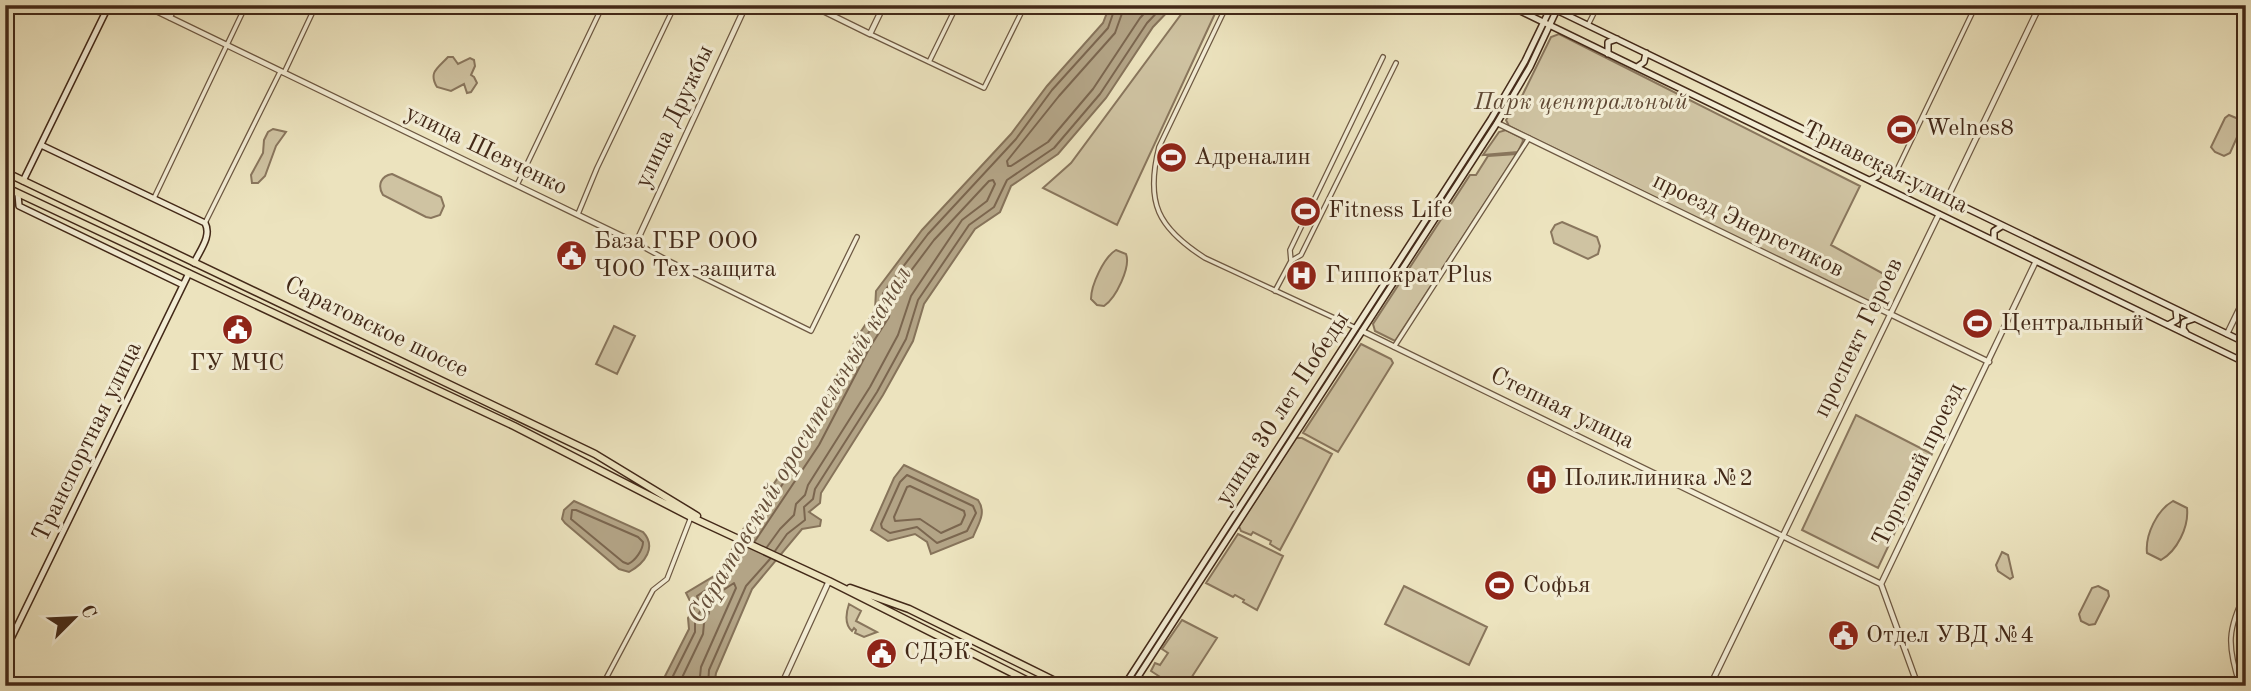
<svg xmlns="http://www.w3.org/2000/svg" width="2251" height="691" font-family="'Old Standard TT',serif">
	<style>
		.green { fill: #cfc3a2; stroke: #89765d; stroke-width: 2 }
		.water { fill: #b3a486; stroke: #86735a; stroke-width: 2 }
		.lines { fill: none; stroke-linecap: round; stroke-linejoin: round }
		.shore { stroke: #7b664f; stroke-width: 2 }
		.minor-casing { stroke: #6d5842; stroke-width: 6 }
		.tertiary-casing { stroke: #6d5842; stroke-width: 7 }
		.secondary-casing { stroke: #432918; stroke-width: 8 }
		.primary-casing { stroke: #432918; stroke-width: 9 }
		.minor { stroke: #f3edd5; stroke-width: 3.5 }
		.tertiary { stroke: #f3edd5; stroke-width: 4.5 }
		.secondary { stroke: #f3edd5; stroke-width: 5 }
		.primary { stroke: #ece3be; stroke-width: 6 }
		.labels { text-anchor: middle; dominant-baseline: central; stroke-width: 6; stroke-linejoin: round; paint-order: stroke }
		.park-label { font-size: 24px; font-style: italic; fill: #5f4834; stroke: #f3edd5 }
		.street-label { font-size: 24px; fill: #432918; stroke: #f3edd5 }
		.poi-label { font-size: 24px; fill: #432918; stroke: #f3edd5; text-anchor: start }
		.water-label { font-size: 26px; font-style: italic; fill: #654e39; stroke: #f3edd5 }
	</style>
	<rect width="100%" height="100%" fill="#ece3be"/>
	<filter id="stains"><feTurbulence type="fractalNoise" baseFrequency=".00286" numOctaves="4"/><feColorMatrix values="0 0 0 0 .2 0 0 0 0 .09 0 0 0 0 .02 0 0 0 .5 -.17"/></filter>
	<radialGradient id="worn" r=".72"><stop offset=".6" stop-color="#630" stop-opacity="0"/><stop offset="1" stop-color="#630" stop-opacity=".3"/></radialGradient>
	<path class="green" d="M1188,5H1219L1117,225L1043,188L1071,163Z
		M1559,34L1860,186L1831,245L1891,278L1893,279L1879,307L1509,126L1506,120L1523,94L1551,37Z
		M448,57H453L458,64L470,58L474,60L475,66L471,75L474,77L477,83L471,92L467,93L464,84L451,91L437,87C428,72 438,68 448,57Z
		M2229,115L2241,120L2242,126L2230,153L2224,156L2215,152L2211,147L2225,118Z
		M273,129L286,132L276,146L265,176L258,183H252L251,175L263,153L264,140L268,132Z
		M1506,130L1522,138L1523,141L1518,152L1483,155L1499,132Z
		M1517,154L1395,341L1375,331L1373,324L1470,175H1476L1488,156Z
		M392,174L441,197L444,206L440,215L431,218L426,217L383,195C377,185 381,176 392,174Z
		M1562,222L1597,237L1600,246L1598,254L1588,259L1554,243L1551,232L1555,225Z
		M1116,250L1126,254C1131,267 1116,298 1104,306L1097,305L1091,299C1091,285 1104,257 1116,250Z
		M614,326L635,336L617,374L596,364Z
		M1361,344L1391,359L1393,363L1338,452L1303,433Z
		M1856,415L1932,454L1878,568L1802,530Z
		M1296,438H1302L1332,454L1280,550L1270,544L1271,541L1253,532L1251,535L1241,531L1239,526Z
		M2173,501L2187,508C2189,527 2177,551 2161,560L2147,553C2145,535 2157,510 2173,501Z
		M1238,534L1283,556L1257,610L1243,602L1244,600L1235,595L1233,597L1206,583Z
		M2002,552L2008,555L2013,577L2010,579L1998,571L1996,565Z
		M1404,586L1487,627L1469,665L1385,624Z
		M2098,586L2108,591L2109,596L2095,624L2089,625L2081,621L2079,614L2092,588Z
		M849,604L861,611L856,621L877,632L864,637L855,633L856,630L854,628L852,631C844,624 846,613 849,604Z
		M1182,620L1217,638L1186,686H1174L1151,671L1155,663L1160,665L1168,653L1162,649Z"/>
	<path class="water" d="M1110,5H1174L1153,27L1106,98L1058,154L1011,186L1000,212L975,229L924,304L913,341L883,395L821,493L820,503L809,512L821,520L820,526L802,529L752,589L716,673L714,686H660L689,629L688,618L694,609L686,593L719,573L745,526L805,438L856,339L875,310L876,291L922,230L1011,134L1047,86L1103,23Z
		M904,465L978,500C987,513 978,524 973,537L931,554L927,542L915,534L888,541L871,530L894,478Z
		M574,501L643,532C657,547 645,563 629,572L619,569L565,523L562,519L564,510Z"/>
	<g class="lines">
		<path class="shore" d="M1125,5L1115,33L1059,96L1007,161L1008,166H1011L1048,142L1093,89L1140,18L1152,5
			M907,475L973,506L976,513L967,531L937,543L917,527L890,533L882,528L881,524L900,482Z
			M910,486L964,511L965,515L961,524L941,533L920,519L895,521L894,517L907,487Z
			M572,510H576L638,537L643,542C643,550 635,561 628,564L623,562L571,519Z
			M747,538L811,441L862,343L881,313L883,293L928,234L1016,139L1052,90L1108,28L1116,5
			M755,541L819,445L870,347L889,317L892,296L934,240L989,181L993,180L995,184L987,201L962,220L911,296L898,335L870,387L808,485L805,495L796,504L794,515L780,529L767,547
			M775,551L787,534L805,520L804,507L813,499L815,489L877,392L906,339L918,300L969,225L994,207L1007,180L1054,148L1100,94L1147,23L1164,5
			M668,686L695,632V620L701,610L697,596L724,578L743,546
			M678,686L703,634L704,623L709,613L708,600L734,583L736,588L701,667L699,686
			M708,686L709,670L746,586L770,559"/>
		<defs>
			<path id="minor" d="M1227,5L1159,147C1145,203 1158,228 1205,258L1356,328
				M170,18L176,5
				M1588,25L1598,5
				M870,34L984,88L1025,5
				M929,62L957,5
				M284,73L316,5
				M1895,174L1976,5
				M517,185L603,5
				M154,198L246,5
				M578,214L597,168L675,5
				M205,223L280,72
				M636,243L667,260L811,331L857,237
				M1291,261L1301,255L1396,63
				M1275,291L1291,261L1290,250L1383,57
				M1394,347L1529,138
				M602,686L653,590L667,579L691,517
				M2240,686C2227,646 2227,629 2246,592"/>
			<path id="tertiary" d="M144,5L636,243L746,5
				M811,5L870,34L884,5
				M1497,123L1989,362
				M1947,199L2040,5
				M1362,331L1881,584L1918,686
				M2227,334L2246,295
				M1881,584L2036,261
				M781,686L829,581
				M1710,686L1939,214"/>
			<path id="secondary" d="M1508,5L2246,363
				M1546,5L2246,343
				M1608,54V42L1617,39
				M1637,67L1644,62L1646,53
				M41,145L205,223C212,236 200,250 194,263
				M1870,180L1878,176V166
				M23,181L109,5
				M18,194L19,206L183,285
				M1994,240V231L2002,226
				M2168,325L2177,320L2176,310
				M2186,333L2183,329L2184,322L2193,319
				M5,651L189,273
				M1124,686L1491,119L1525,61L1552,5
				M1132,686L1497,123L1530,67L1559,5"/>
			<path id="primary" d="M5,172L595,454L697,516
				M5,187L514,426L691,517L829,581L1038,686
				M850,588L909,609L1065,686"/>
		</defs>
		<use href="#minor" class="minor-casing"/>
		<use href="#tertiary" class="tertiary-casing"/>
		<use href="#secondary" class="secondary-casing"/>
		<use href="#primary" class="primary-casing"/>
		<use href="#minor" class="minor"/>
		<use href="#tertiary" class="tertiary"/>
		<use href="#secondary" class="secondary"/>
		<use href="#primary" class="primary"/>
	</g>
	<defs>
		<symbol id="stadium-disc" viewBox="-11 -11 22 22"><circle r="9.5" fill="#8f2418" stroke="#f3edd5"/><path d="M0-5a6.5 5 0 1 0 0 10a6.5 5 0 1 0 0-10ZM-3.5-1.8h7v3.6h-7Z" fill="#fff"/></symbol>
		<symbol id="civic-disc" viewBox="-11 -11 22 22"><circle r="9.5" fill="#8f2418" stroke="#f3edd5"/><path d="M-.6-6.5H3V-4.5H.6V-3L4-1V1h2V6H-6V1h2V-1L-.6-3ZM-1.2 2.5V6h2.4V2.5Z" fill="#fff"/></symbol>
		<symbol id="hospital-disc" viewBox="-11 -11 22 22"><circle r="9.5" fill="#8f2418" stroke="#f3edd5"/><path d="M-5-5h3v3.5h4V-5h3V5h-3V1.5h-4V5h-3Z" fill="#fff"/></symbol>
	</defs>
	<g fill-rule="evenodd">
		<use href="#stadium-disc" x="1884" y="112" width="35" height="35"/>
		<use href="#stadium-disc" x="1154" y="140" width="35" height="35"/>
		<use href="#stadium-disc" x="1288" y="194" width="35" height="35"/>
		<use href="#civic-disc" x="554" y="238" width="35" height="35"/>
		<use href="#hospital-disc" x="1284" y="258" width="35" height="35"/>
		<use href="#stadium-disc" x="1960" y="306" width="35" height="35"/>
		<use href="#civic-disc" x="220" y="312" width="35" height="35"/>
		<use href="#hospital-disc" x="1524" y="462" width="35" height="35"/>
		<use href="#stadium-disc" x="1482" y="568" width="35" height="35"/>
		<use href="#civic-disc" x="1826" y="618" width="35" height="35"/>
		<use href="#civic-disc" x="864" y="636" width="35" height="35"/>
	</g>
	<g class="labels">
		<g class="park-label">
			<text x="1581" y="103">Парк центральный</text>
		</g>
		<g class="street-label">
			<text transform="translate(675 117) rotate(-65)">улица Дружбы</text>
			<text transform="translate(486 151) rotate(26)">улица Шевченко</text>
			<text transform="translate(1885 168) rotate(26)">Трнавская улица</text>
			<text transform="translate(1748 226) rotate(26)">проезд Энергетиков</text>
			<text transform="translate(376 328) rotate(26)">Саратовское шоссе</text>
			<text transform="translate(1859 338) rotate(-64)">проспект Героев</text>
			<text transform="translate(1283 409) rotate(-57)">улица 30 лет Победы</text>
			<text transform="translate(1562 409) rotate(26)">Степная улица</text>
			<text transform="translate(88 442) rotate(-64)">Транспортная улица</text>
			<text transform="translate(1919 465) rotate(-64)">Торговый проезд</text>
		</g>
		<g class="poi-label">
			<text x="1925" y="129">Welnes8</text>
			<text x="1194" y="158">Адреналин</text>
			<text x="1328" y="211">Fitness Life</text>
			<text x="594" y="242">База ГБР ООО<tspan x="594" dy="28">ЧОО Тех-защита</tspan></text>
			<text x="1325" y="276">Гиппократ Plus</text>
			<text x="2001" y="324">Центральный</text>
			<text x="237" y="364" text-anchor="middle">ГУ МЧС</text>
			<text x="1564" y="479">Поликлиника №2</text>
			<text x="1523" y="586">Софья</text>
			<text x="1866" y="636">Отдел УВД №4</text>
			<text x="904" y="653">СДЭК</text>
		</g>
		<g class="water-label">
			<text transform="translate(800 445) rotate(-59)">Саратовский оросительный канал</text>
		</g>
	</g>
	<rect width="2251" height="691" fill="none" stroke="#ece3be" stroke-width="28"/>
	<rect x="7" y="7" width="2237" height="677" fill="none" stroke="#432918" stroke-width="3.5"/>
	<rect x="14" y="14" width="2223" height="663" fill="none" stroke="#432918" stroke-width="2"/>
	<g transform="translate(74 618) rotate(66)" stroke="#f3edd5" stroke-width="5" paint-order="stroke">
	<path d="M0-5L12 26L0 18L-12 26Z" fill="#432918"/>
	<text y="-10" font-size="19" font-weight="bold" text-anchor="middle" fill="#432918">С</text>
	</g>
	<rect width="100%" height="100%" filter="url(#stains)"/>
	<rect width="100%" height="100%" fill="url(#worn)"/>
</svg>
